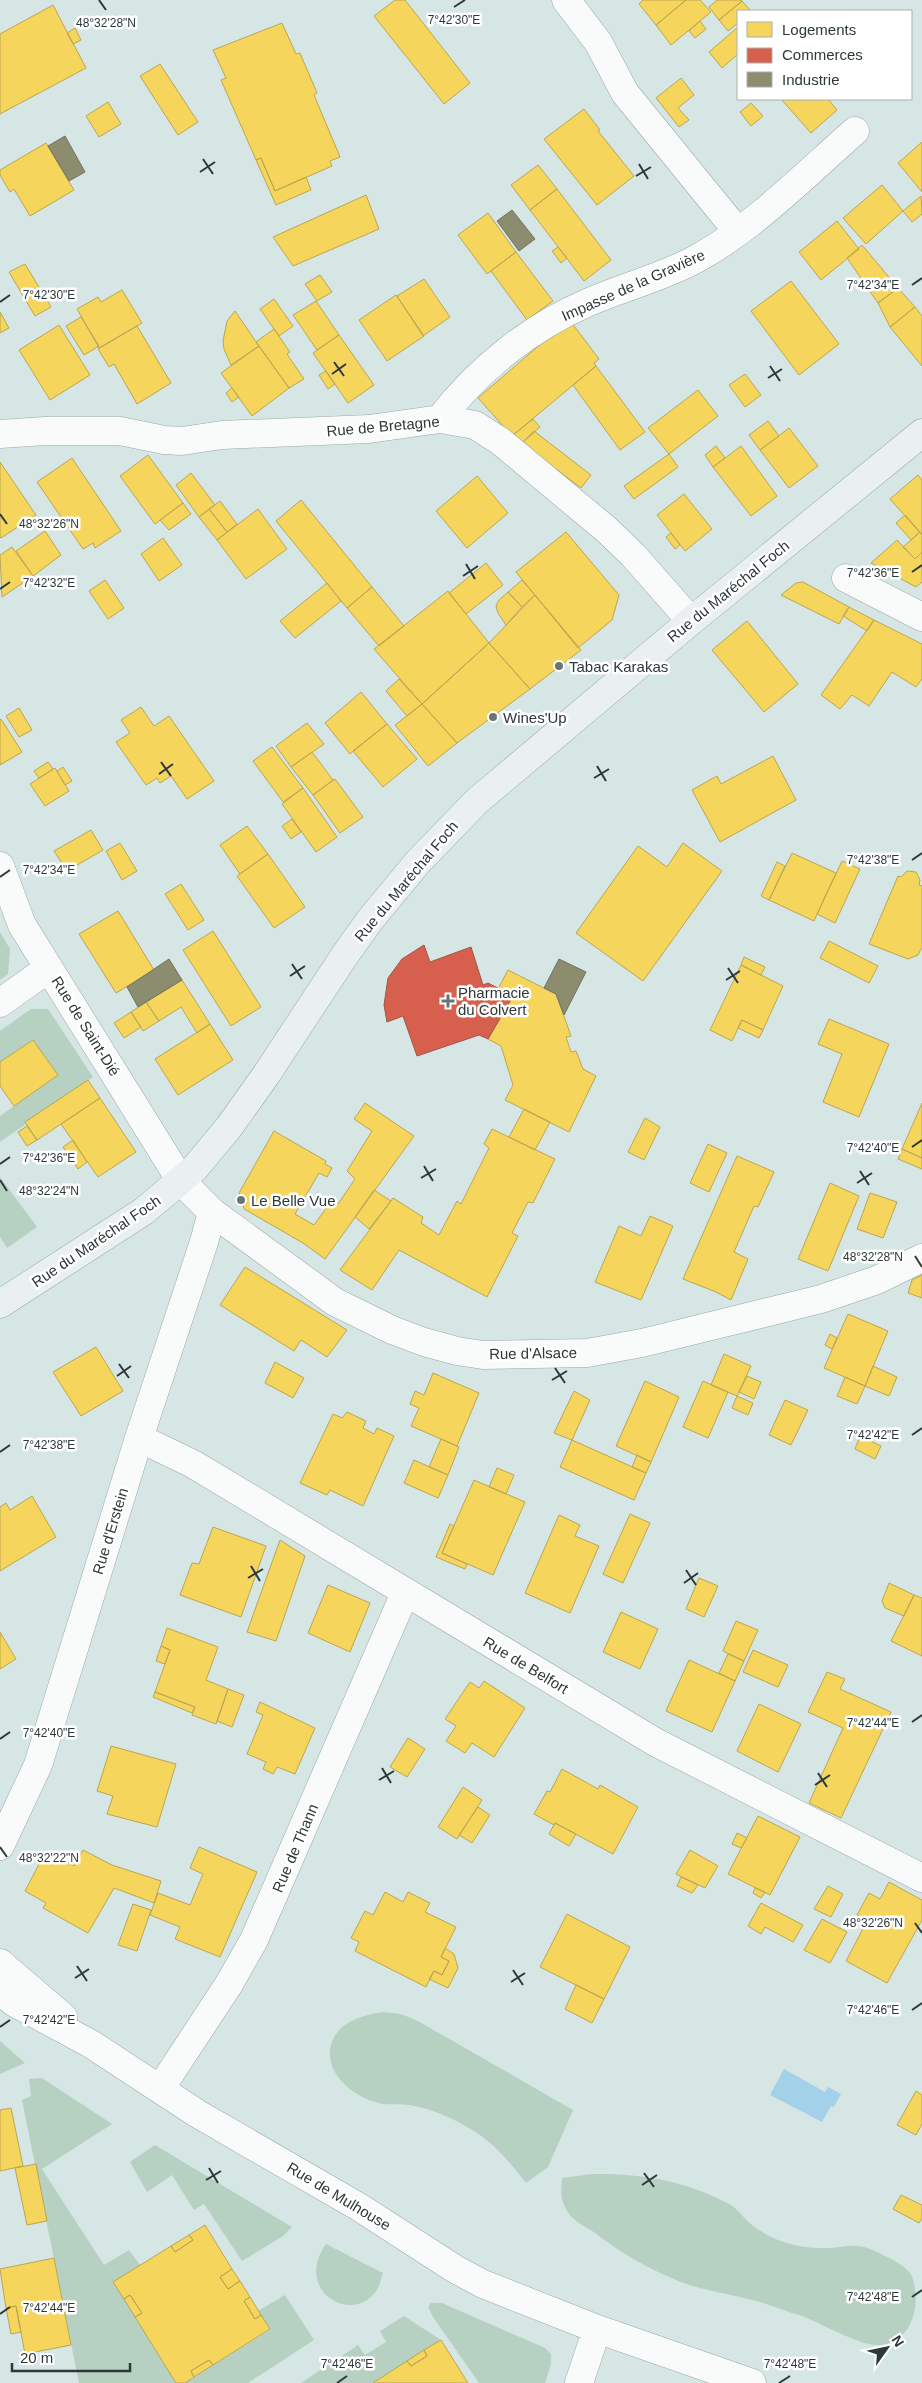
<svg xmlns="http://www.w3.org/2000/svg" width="922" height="2383" font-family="Helvetica,sans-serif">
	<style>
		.green { fill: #b6d1c1 }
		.water { fill: #a2d1e9 }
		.homes { fill: #f6d55c; stroke: #baa651 }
		.shops { fill: #d6604d; stroke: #a35447 }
		.industry { fill: #8c8c6e; stroke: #70735e }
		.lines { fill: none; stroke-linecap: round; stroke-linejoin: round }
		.street-casing { stroke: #9ba7a6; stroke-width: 29 }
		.secondary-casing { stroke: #9ba7a6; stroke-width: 29 }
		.street { stroke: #f9fbfb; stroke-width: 28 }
		.secondary { stroke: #eaf0f1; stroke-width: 28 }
		.ticks { fill: none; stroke: #2d3838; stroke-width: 2 }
		.poi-dot { fill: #687575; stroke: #fff; stroke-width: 2 }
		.labels { text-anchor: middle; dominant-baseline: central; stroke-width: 5; stroke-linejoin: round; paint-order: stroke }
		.street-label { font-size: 15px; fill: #2d3838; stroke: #fff }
		.poi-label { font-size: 15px; fill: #2d3838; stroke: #fff; text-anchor: start }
		.ticks-label { font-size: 12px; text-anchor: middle; fill: #2d3838; stroke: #fff; stroke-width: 5; stroke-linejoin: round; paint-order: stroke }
	</style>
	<rect width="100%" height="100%" fill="#d6e6e5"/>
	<path class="green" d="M0,932L10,949L8,974L0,980Z
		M31,1009H48L93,1077L25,1122L26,1124L0,1142V1116L58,1075L33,1040L0,1062V1031Z
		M0,1177L37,1227L7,1248L0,1237Z
		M383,2012L401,2014L418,2021L573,2110L548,2167L526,2183C509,2161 492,2141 469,2128C451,2117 429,2108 409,2105C397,2103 386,2106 375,2102C351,2095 324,2072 331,2045C337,2022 363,2015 383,2012Z
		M0,2041L25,2063L0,2074Z
		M42,2078L112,2124L42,2169L104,2265L129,2250L140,2265L124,2299L176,2383H79L22,2100L31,2096L29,2079Z
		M155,2145L292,2227L283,2236L242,2261L204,2204L194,2210L172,2175L147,2192L130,2162Z
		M592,2174C642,2173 687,2181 731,2205C739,2210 744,2219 752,2225C771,2240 796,2248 821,2248C843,2249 854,2240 877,2252C888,2257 903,2264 911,2274C922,2301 914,2342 880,2345C860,2347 820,2322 799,2315C785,2311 771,2305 756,2301C731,2294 705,2291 681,2282C650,2270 621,2253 595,2233C584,2225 570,2220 565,2207C560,2198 561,2188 562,2178Z
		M326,2244L383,2273C381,2278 380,2284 378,2288C355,2328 292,2291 326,2244Z
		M285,2295L314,2340L248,2383H185L270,2330L258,2311Z
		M431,2303H442L545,2348L551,2354V2364L545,2383H479L433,2317L428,2307Z
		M404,2316L441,2340L373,2383H301L358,2345L365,2355L386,2342L380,2331Z"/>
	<path class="water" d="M784,2069L825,2092L828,2087L841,2094L834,2107L831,2106L822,2122L770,2095Z"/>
	<path class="homes" d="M395,0H405L470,83L444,104L374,16Z
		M643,0H686L656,25L639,4Z
		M686,0H700L711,12L671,45L656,25Z
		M717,0H741L742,1L719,20L709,7Z
		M742,1L751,11H738V23L728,31L719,20Z
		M53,5L86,68L0,114V34Z
		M700,21L706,29L695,38L689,31Z
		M282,23L296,54L300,53L317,93L314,95L340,157L330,161L332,166L275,191L261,158L256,160L221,80L226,78L213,50Z
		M738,27V54L722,68L709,52Z
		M75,28L81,40L73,44L67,33Z
		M160,64L198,122L178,135L140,76Z
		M681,78L694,95L678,108L689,120L679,127L656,98Z
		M781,99H828L837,110L811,133Z
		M108,102L121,124L99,137L86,116Z
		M751,103L763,116L751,126L740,112Z
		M584,109L600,130L598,131L634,176L597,205L544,139Z
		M922,142V192L898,163Z
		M46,143L74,190L30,216L14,189L10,192L0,175V170Z
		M261,158L275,191L306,177L311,190L276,205L256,160Z
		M538,165L557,189L530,210L511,185Z
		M882,185L903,211L866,244L843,218Z
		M557,189L611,260L584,281L530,210Z
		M366,195L379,229L293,266L273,237Z
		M921,196L922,214L912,222L903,211Z
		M488,213L516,252L487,274L458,235Z
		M837,221L859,249L821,280L799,252Z
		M862,245L898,288L878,303L847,258Z
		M558,247L567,258L561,263L552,251Z
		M516,252L553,301L527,320L491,271Z
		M25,264L51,307L35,316L9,272Z
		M320,275L332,292L317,301L305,284Z
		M424,279L450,317L423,336L397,296Z
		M791,281L839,344L799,375L751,311Z
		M898,288L915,307L890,327L878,303Z
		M122,290L142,323L99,348L77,309L98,297L101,302Z
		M396,295L424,336L387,361L359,320Z
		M274,299L293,326L279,336L260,309Z
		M316,301L339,335L317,350L293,315Z
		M915,307L922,316V366L890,327Z
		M235,311L259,346L231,365L224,349L223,341L227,321Z
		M0,312L9,328L0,333Z
		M81,317L99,346L84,355L66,326Z
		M571,322L599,359L594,363L596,366L512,436L478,398L543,342Z
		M59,325L90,375L50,400L19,350Z
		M137,326L171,383L137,404L114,364L109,367L98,349Z
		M274,329L290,352L287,354L304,379L289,388L256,342Z
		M339,335L374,385L348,403L313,353Z
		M259,346L289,388L252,416L221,373Z
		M596,366L645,432L620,450L573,385Z
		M326,371L335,384L328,389L319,375Z
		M745,374L761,395L745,407L729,385Z
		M232,388L239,397L232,402L226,393Z
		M698,390L718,416L669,454L648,428Z
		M533,419L540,427L522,443L512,436Z
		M768,421L779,436L760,450L749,435Z
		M789,428L818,466L789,488L760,450Z
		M534,431L591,475L581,488L522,443Z
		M716,446L725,458L713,467L705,455Z
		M741,446L777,496L751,516L713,467Z
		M669,454L678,467L634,499L624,486Z
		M148,455L183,503L155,524L120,476Z
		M72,458L121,531L95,548L93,543L83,549L37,482Z
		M0,462L36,515L1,538L0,537Z
		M191,473L215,505L199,517L176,485Z
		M918,475L922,480V535L890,499Z
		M477,476L508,513L467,548L436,511Z
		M684,494L712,529L685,551L657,515Z
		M301,500L372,587L347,608L276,521Z
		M220,501L237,524L227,532L209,509Z
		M183,503L191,514L169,530L160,520Z
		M209,509L227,532L217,540L199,517Z
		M258,509L287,549L246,579L217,540Z
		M905,515L920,532L911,540L896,523Z
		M45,531L61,555L33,576L16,551Z
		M566,532L619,595L612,620L578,648L516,572Z
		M920,532L922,535V552L915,559L903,547Z
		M671,533L680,545L675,549L666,537Z
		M163,538L182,565L159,581L141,554Z
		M897,540L915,559L922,552V582L916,587L871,563Z
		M12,547L33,576L2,597L0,555Z
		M486,563L503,585L466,614L449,593Z
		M105,580L124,608L108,619L89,591Z
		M522,580L535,595L522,607L508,592Z
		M803,582L849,607L839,624L781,595L796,583Z
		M327,583L341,601L295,638L280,621Z
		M372,587L404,626L379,646L347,608Z
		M448,591L489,643L422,704L374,649Z
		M508,592L522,607L506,625L498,613L496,606L499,600Z
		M535,595L581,650L530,689L489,643Z
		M849,607L874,620L867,631L843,616Z
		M874,620L922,644V679L916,687L892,672L869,706L852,695L840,709L821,695Z
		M747,621L798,684L764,712L712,650Z
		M489,643L530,689L457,743L422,704Z
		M399,679L422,704L407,716L386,691Z
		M361,692L387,724L350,754L325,723Z
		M422,704L457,743L428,766L395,725Z
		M141,707L154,726L169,716L214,781L187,799L171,776L160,783L157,778L146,785L116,742L130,733L121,720Z
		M19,708L32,730L19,737L6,716Z
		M1,719L22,752L0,765V720Z
		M307,723L324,744L291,767L276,746Z
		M387,724L417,759L383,787L353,751Z
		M272,747L303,788L283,802L253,761Z
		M312,752L333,780L313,795L291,767Z
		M773,756L796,800L720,842L692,790L717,776L721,784Z
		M48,762L53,769L39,778L34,771Z
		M63,767L72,781L65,785L57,771Z
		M55,768L69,791L45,806L30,784Z
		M335,779L363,817L340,833L313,795Z
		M303,788L337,837L316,852L282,804Z
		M292,819L301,832L291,839L282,826Z
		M247,826L268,854L240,874L220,845Z
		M91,830L103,850L67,871L54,851Z
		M120,843L137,871L122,880L106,851Z
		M683,843L722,871L643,981L576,933L638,846L667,867Z
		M792,853L836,873L814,921L769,900Z
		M268,854L305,907L274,928L237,876Z
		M842,861L860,869L835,923L817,914Z
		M777,862L785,866L769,900L761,896Z
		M907,871L916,872L920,880L919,885L922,886V947L918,955L908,959L869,944L898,876L901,877Z
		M181,884L204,920L188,930L165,894Z
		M118,911L154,970L116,993L79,934Z
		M213,931L261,1007L231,1026L183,950Z
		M829,941L878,966L869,983L820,958Z
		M744,957L765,967L761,975L741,965Z
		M741,965L783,986L763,1030L742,1020L732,1041L710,1030Z
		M508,970L556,994L571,1036L566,1037L571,1052L576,1051L583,1069L596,1076L569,1132L505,1100L513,1085L501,1046L488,1039L513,996L498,989Z
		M182,980L210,1024L197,1033L181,1007L159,1021L146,1002Z
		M146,1002L159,1021L143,1031L131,1012Z
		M131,1012L141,1027L124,1038L114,1023Z
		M829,1019L889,1044L859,1117L823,1102L842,1054L818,1044Z
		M742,1020L763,1030L759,1038L738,1028Z
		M210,1024L233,1060L178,1095L155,1059Z
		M33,1040L58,1075L14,1106L0,1086V1062Z
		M88,1080L100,1098L37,1140L25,1122Z
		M100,1098L136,1152L98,1177L61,1124Z
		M365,1103L414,1136L325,1259L303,1243L244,1209L239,1193L274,1131L326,1161L325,1164L332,1168L327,1177L319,1173L295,1214L314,1225L332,1200L338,1204L355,1179L347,1171L372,1131L354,1119Z
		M922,1103V1158L902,1149Z
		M524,1109L550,1122L535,1150L509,1137Z
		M645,1118L660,1127L644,1160L628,1152Z
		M27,1126L37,1140L27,1146L18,1132Z
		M492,1129L555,1159L533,1203L528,1202L512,1233L518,1236L487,1297L399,1250L372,1290L340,1270L393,1198L423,1217L421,1223L439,1235L457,1201L461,1204L489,1148L484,1144Z
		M73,1140L87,1162L78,1169L63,1147Z
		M708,1144L727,1153L709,1192L690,1183Z
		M902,1149L922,1158V1169L898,1159Z
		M737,1156L774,1172L758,1207L754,1206L734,1252L748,1259L731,1300L716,1292L683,1279Z
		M830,1183L859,1196L828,1271L798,1259Z
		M374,1190L391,1201L369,1229L355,1217Z
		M870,1193L897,1202L883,1238L857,1229Z
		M650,1216L673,1226L641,1300L595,1282L619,1226L641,1236Z
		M245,1267L347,1330L327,1357L301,1340L294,1351L220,1305Z
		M922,1275V1298L908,1293L912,1280Z
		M848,1314L888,1331L865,1386L824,1368Z
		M830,1334L837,1338L832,1349L825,1345Z
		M96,1347L123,1391L81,1416L53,1372Z
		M724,1354L751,1366L737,1396L711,1385Z
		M275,1362L304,1378L293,1398L265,1383Z
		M873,1366L897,1377L889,1396L865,1386Z
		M433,1373L479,1393L457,1446L411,1426L419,1408L410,1404L415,1391L424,1395Z
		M747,1376L761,1382L754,1399L739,1392Z
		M845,1377L865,1386L857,1404L837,1396Z
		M645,1381L679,1397L651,1462L616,1446Z
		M703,1381L728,1392L708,1438L683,1427Z
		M574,1391L590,1400L572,1440L554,1433Z
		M737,1396L753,1403L748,1415L732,1408Z
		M785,1400L808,1410L791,1445L769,1435Z
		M347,1412L366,1421L363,1428L374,1434L377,1428L394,1436L363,1506L330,1490L327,1495L300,1483L333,1414L342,1418Z
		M860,1436L881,1446L875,1459L855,1449Z
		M441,1439L459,1447L448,1475L429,1467Z
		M572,1440L646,1473L634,1500L560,1467Z
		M637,1455L651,1462L646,1473L632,1467Z
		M414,1460L448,1475L438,1498L404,1483Z
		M497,1468L514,1475L506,1494L489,1487Z
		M474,1480L525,1502L493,1575L442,1553Z
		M32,1496L56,1537L0,1571V1507L6,1503L10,1510Z
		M630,1514L650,1523L623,1583L603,1574Z
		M559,1515L580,1525L575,1536L599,1546L570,1613L525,1593Z
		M450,1524L454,1526L442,1553L467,1564L465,1569L436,1557Z
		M213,1527L266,1546L241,1617L180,1595L192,1563L199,1564Z
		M280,1540L305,1556L276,1641L247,1632Z
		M699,1578L718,1586L704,1617L686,1609Z
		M889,1583L914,1595L904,1616L885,1608L882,1601Z
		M328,1585L370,1603L350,1652L308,1633Z
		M914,1595L922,1598V1656L891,1641Z
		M621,1612L658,1629L640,1669L603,1652Z
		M736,1621L758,1630L744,1661L723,1651Z
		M167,1628L218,1647L206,1680L228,1689L216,1724L192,1715L195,1707L155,1692L170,1650L161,1646Z
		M0,1632L16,1659L0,1669Z
		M161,1646L170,1650L165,1664L156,1661Z
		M753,1650L788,1665L778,1687L743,1672Z
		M728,1654L744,1661L735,1681L719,1673Z
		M689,1660L735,1681L712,1732L666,1711Z
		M827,1672L845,1679L840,1689L891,1712L841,1818L809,1803L843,1728L808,1712Z
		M484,1681L525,1708L494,1757L472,1743L465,1753L446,1741L456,1726L445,1719L470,1682L479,1688Z
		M228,1689L244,1695L232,1727L217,1721Z
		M155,1692L195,1707L192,1713L153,1697Z
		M260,1702L315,1728L295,1774L277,1767L273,1774L263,1769L266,1762L247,1754L263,1715L256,1712Z
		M759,1704L801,1724L778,1772L737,1751Z
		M408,1738L425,1749L407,1777L390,1767Z
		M111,1746L176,1764L157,1827L107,1814L113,1796L97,1791Z
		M562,1769L598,1789L600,1785L638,1807L613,1854L555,1823L554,1825L534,1814L547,1791L550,1792Z
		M463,1787L482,1800L457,1839L438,1827Z
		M478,1807L490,1815L472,1843L459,1835Z
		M758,1816L800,1837L770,1895L728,1874Z
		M555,1823L576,1834L569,1846L549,1834Z
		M737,1833L747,1838L741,1848L732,1844Z
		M199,1847L257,1872L220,1957L175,1939L180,1927L150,1915L158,1893L190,1905L203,1874L190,1868Z
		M83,1850L112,1865L161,1881L154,1903L114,1888L88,1933L43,1908L46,1903L25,1891L46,1851L74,1866Z
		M690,1850L718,1866L705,1888L676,1874Z
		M681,1877L698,1885L692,1893L677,1886Z
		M889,1882L922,1900V1920L887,1983L846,1961L867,1921L857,1915L869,1893L880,1899Z
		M828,1886L843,1894L831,1917L814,1909Z
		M755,1888L765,1892L761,1898L753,1893Z
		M385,1892L403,1902L408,1892L430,1903L425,1912L456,1927L441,1957L449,1961L442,1975L434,1971L426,1987L355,1951L359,1942L351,1938L365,1911L373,1915Z
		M761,1903L803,1925L793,1942L765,1927L761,1934L748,1926Z
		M133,1904L151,1910L137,1951L118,1945Z
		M567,1914L630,1947L604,1999L540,1967Z
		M822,1919L847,1932L830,1963L804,1950Z
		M445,1948L454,1954L458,1968L448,1988L429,1979L434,1971L442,1975L449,1961L441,1957Z
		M576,1985L604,1999L592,2023L565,2009Z
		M916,2091L922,2095V2124L916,2135L897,2125Z
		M11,2108L23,2166L0,2171V2110Z
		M36,2164L47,2221L27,2225L15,2168Z
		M901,2195L922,2205V2218L919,2223L893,2209Z
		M205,2225L232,2269L220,2277L228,2289L240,2281L250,2297L244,2301L255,2319L261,2315L270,2329L213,2365L209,2360L191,2371L194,2377L185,2383H176L135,2317L142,2313L130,2295L124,2299L113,2282L171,2246L175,2252L193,2240L189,2235Z
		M189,2235L193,2240L175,2252L171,2246Z
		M54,2258L71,2345L25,2354L16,2306L6,2308L0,2269Z
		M232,2269L240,2281L228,2289L220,2277Z
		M130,2295L142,2313L135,2317L124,2299Z
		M250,2297L261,2315L255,2319L244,2301Z
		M16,2306L21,2332L11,2334L6,2308Z
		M441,2340L468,2383H373L407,2361L411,2366L427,2356L424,2350Z
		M424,2350L427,2356L411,2366L407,2361Z
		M209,2360L213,2365L194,2377L191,2371Z"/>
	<path class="shops" d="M424,945L430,962L471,947L483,985L488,983L513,996L488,1039L479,1035L417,1056L403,1016L387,1022L384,1005L388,978L402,959Z"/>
	<path class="industry" d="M65,136L85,172L69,181L48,146Z
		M512,210L535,239L519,251L497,221Z
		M169,959L182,980L138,1007L127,987Z
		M559,959L586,972L564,1015L556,994L544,988Z"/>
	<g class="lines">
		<defs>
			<path id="street" d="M566,0L598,42L625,93L738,232
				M440,419C477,370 531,327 587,303C623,287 661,278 696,259C752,229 807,173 855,131
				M0,434L45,431H120L164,440L182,441L222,435L369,429L440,419L475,425L500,441L607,530L633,555L691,621
				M846,578L922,617
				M0,866L22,925L181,1181L212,1212L335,1302L392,1330L424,1342L457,1351L483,1355L587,1353L642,1343L821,1299L877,1280L922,1258
				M0,1003L49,968
				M139,1438L193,1464L655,1742L922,1878
				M0,1846L38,1765L139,1438L204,1242L212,1212
				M0,1963L63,2017
				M0,1992L15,2003L91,2044L198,2114L359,2207L455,2269L483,2284L597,2329L752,2383
				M160,2089L229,1984L254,1940L405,1593
				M579,2383L597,2329"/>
			<path id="secondary" d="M0,1304L144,1211L195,1168L229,1127L266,1075L345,955L370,920L418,862L477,801L691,621L922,433"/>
		</defs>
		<use href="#street" class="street-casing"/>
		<use href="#secondary" class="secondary-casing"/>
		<use href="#street" class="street"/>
		<use href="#secondary" class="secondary"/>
	</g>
	<path class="ticks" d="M99,0L106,10M454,7L465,0M203,159L213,174M639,164L648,179M200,172L215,162M636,176L651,167M912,285L922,278M0,302L10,295M334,362L344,376M770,366L780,381M332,374L346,364M768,378L782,369M0,514L7,524M466,564L475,579M912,572L922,565M463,576L478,566M0,589L10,582M161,762L171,776M597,766L606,781M159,774L173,764M594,778L609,769M912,860L922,853M0,877L10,870M292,964L302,979M728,968L738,983M290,976L305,966M726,980L740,971M912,1147L922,1140M0,1164L10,1157M424,1166L433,1181M860,1171L869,1185M421,1178L436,1169M0,1180L7,1191M857,1183L872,1173M915,1256L922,1267M119,1364L129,1378M555,1368L565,1383M117,1376L131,1366M552,1380L567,1371M912,1435L922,1428M0,1452L10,1445M251,1566L260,1581M686,1570L696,1585M248,1578L263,1569M684,1583L698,1573M912,1722L922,1715M0,1739L10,1732M382,1768L391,1783M818,1773L827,1787M379,1780L394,1771M815,1785L830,1775M0,1847L7,1857M915,1923L922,1933M77,1966L87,1981M513,1970L523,1985M75,1978L89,1969M511,1982L525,1973M912,2010L922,2003M0,2027L10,2020M209,2168L218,2183M644,2173L654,2187M206,2180L221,2171M642,2185L657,2175M912,2297L922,2290M0,2314L10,2307M337,2383L347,2376M779,2383L790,2376"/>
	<g class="poi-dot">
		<circle cx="559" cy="666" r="5"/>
		<circle cx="493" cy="717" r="5"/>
		<path d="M445.5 993.5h5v5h5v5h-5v5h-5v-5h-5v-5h5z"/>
		<circle cx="241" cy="1200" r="5"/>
	</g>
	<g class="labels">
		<g class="street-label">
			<text transform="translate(633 285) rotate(-24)">Impasse de la Gravière</text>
			<text transform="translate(383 426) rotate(-5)">Rue de Bretagne</text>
			<text transform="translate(728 591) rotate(-39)">Rue du Maréchal Foch</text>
			<text transform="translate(406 881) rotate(-50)">Rue du Maréchal Foch</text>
			<text transform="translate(86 1026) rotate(58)">Rue de Saint-Dié</text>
			<text transform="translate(96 1241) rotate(-34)">Rue du Maréchal Foch</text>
			<text transform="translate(533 1353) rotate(-1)">Rue d'Alsace</text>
			<text transform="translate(110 1531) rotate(-73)">Rue d'Erstein</text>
			<text transform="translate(526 1665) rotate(31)">Rue de Belfort</text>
			<text transform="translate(295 1848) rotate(-67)">Rue de Thann</text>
			<text transform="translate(339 2196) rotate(31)">Rue de Mulhouse</text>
		</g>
		<g class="poi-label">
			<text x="569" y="666">Tabac Karakas</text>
			<text x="503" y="717">Wines'Up</text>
			<text x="458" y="992">Pharmacie<tspan x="458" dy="17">du Colvert</tspan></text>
			<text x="251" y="1200">Le Belle Vue</text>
		</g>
	</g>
	<g class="ticks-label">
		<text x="454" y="24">7°42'30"E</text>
		<text x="106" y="27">48°32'28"N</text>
		<text x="873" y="289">7°42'34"E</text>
		<text x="49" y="299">7°42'30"E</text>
		<text x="49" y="528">48°32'26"N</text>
		<text x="873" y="577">7°42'36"E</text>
		<text x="49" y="587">7°42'32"E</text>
		<text x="873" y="864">7°42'38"E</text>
		<text x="49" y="874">7°42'34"E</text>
		<text x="873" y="1152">7°42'40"E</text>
		<text x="49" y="1162">7°42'36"E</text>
		<text x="49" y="1195">48°32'24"N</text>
		<text x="873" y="1261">48°32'28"N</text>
		<text x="873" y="1439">7°42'42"E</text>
		<text x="49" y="1449">7°42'38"E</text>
		<text x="873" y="1727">7°42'44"E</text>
		<text x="49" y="1737">7°42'40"E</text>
		<text x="49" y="1862">48°32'22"N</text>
		<text x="873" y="1927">48°32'26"N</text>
		<text x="873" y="2014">7°42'46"E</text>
		<text x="49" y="2024">7°42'42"E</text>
		<text x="873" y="2301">7°42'48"E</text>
		<text x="49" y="2312">7°42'44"E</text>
		<text x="347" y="2368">7°42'46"E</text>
		<text x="790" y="2368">7°42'48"E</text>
	</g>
	<rect x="737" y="10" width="175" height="90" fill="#ffffff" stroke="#abafaf"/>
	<rect x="747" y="22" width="25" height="15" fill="#f6d55c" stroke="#abafaf"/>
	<text x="782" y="35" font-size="15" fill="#2d3838">Logements</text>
	<rect x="747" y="48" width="25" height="15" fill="#d6604d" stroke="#abafaf"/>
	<text x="782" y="60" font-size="15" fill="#2d3838">Commerces</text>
	<rect x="747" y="72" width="25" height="15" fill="#8c8c6e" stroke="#abafaf"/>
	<text x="782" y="85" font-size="15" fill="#2d3838">Industrie</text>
	<g transform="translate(887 2348) rotate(57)" stroke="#ffffff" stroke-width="4" paint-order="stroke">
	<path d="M0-4L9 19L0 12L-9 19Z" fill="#2d3838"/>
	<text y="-8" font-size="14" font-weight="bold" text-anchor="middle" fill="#2d3838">N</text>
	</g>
	<path d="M12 2363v8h118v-8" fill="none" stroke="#2d3838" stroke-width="2.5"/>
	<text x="20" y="2363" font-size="15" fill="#2d3838" stroke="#ffffff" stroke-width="4" paint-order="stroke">20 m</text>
</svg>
